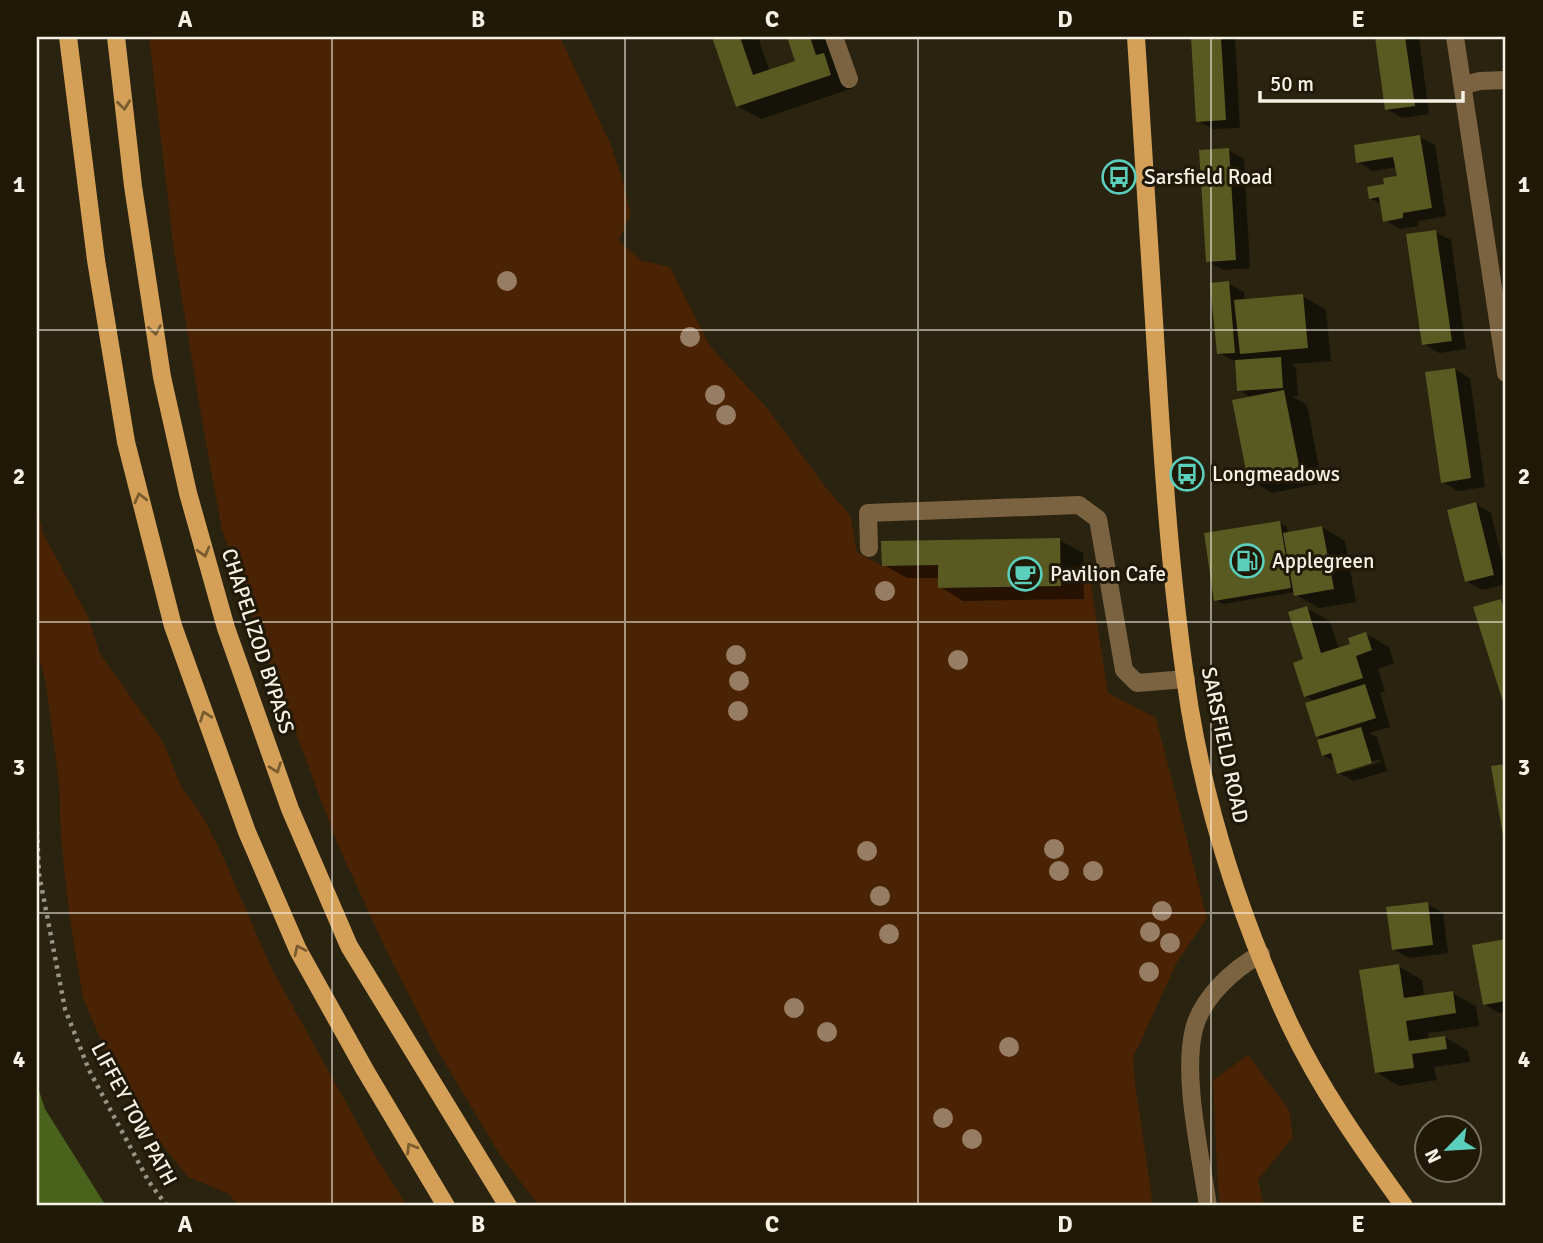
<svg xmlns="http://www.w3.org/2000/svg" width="1543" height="1243" font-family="Signika,sans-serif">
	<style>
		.green { fill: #492303 }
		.water { fill: #49631c }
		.shadow { fill: #0007; fill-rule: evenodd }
		.building { fill: #595922 }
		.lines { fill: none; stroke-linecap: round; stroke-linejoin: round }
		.path { stroke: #989384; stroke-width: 4.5; stroke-dasharray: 3.5 5; stroke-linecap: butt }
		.minor { stroke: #7b6241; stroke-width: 18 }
		.major { stroke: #d4a058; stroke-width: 18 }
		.tree { fill: #977d64 }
		.oneway { stroke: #7a5c2f }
		.grid { fill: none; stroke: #f5f1e5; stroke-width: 2; stroke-opacity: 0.55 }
		.labels { text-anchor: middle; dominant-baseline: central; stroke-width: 6; stroke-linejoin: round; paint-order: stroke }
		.poi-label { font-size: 21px; fill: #f5f1e5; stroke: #201906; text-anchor: start }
		.street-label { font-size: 21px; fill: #f5f1e5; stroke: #201906 }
		.neatline { fill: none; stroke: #f5f1e5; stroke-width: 2.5 }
		.grid-label { font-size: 23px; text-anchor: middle; font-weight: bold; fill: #f5f1e5 }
	</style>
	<rect width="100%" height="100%" fill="#292310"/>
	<path class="green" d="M149,37H560L610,143L622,178L631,214L619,240L640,260L670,267L710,346L767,408L827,489L850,515L857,552L882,566L938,565V588L1061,586V569L1088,565L1108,693L1156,718L1207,918L1177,962L1133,1058L1135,1082L1153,1206H539L500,1155L436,1048L388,954L338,845L250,612L222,530L203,427L174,251Z
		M37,507L43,533L88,617L100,654L163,742L182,788L203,817L220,850L271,967L375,1155L407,1206H238L229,1194L188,1177L146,1125L109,1059L83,998L69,913L61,839L59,783L46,684L37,649Z
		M1248,1055L1289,1110L1293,1137L1258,1180L1264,1206H1221L1218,1190L1213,1080Z"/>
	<path class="water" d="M37,1085L45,1109L106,1206H37Z"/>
	<path class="shadow" d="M714,37H758L770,72L797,62L788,37H828L847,68L853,88L761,119L737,106Z
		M1193,37H1235L1240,128L1213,129L1198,121Z
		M1377,37H1419L1429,114L1402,118L1387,109Z
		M1419,137L1435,145L1446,216L1418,221V226L1400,229L1385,220L1381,204L1370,198L1399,177L1397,167L1373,171L1358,162Z
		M1228,150L1244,159L1250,268L1223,270L1208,261Z
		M1435,232L1451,240L1466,349L1439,353L1424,344Z
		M1228,283L1244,292L1245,301L1302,296L1326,310L1331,361L1291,364L1296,368L1298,396H1292L1307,405L1322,483L1272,493L1249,479L1252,398L1239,390L1237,362L1218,353Z
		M1454,369L1470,378L1485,487L1458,491L1443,482Z
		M1476,504L1491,513L1506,575V584L1482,590L1466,581Z
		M1279,522L1287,527L1288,534L1322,527L1345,541L1356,602L1319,608L1296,595L1295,592L1223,604L1216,600Z
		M1059,540L1083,553L1084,599L963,601L940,587V578H907L884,565Z
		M1501,600L1506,603V707L1475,609Z
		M1306,608L1330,621L1339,650L1352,646L1366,634L1389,647L1394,663L1378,669L1385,691L1380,693L1390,727L1369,733L1377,737L1387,771L1354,781L1339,773L1335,762L1323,755L1324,740L1317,736L1315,701L1305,696ZM1380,759L1381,762L1348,772V769Z
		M1428,904L1443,913L1448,953L1409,958L1393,949Z
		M1506,941V1012L1499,1013L1484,1004L1474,946Z
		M1398,966L1422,980L1424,997L1452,993L1476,1006L1479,1026L1428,1033L1429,1040L1445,1037L1468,1051L1470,1062L1434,1067L1437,1080L1399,1086L1376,1072Z"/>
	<path class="building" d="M712,37H740L753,75L795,61L787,37H810L816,55L824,53L831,75L736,107Z
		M1191,37H1221L1226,120L1196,122Z
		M1375,37H1405L1415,106L1385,110Z
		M1420,135L1432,208L1403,213V218L1383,222L1379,197L1369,199L1367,187L1384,184L1383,178L1397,176L1393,157L1356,163L1354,145Z
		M1229,148L1236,260L1206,262L1199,150Z
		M1436,230L1452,341L1422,345L1406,234Z
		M1229,281L1235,353L1217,354L1210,283Z
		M1303,294L1308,348L1240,354L1234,300Z
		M1281,357L1283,388L1237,391L1235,360Z
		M1455,368L1471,478L1441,483L1425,372Z
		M1284,390L1300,470L1248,481L1232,400Z
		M1476,502L1494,575L1465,582L1447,510Z
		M1280,521L1291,588L1214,601L1204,533Z
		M1322,526L1334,589L1294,596L1283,533Z
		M1060,538L1061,586L938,588V565L882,566L881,541Z
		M1501,599L1506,615V711L1473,607Z
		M1307,606L1321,653L1350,644L1348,638L1366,632L1372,650L1356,656L1363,678L1304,697L1293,663L1303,659L1288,612Z
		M1365,684L1376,718L1316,737L1305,703Z
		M1361,727L1372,763L1337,774L1331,753L1322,756L1317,740Z
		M1506,764V847H1505L1491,766Z
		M1428,902L1433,945L1392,950L1386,907Z
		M1506,939V1001L1483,1005L1472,945Z
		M1399,964L1404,998L1453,991L1456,1013L1406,1021L1409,1041L1445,1036L1447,1049L1412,1054L1414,1068L1375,1073L1359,970Z"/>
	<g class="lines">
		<path class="path" d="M37,831L39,874L65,1009L89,1070L149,1182L167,1206"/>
		<path class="minor" d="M834,37L849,79
			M1455,37L1506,373
			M1464,85L1480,81L1506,80
			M869,548L868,513L1079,505L1098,519L1124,670L1137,683L1186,679
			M1208,1206C1201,1156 1182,1077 1194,1029C1202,998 1233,969 1261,954"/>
		<path class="major" d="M68,37L96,260L126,442L173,626L247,832L298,950L365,1070L446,1206
			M116,37L133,186L162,377L188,493L226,628L290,809L349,946L508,1206
			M1136,37C1143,147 1150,257 1157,368C1164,482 1172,596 1190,710C1208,817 1244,926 1290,1025C1321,1090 1362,1148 1404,1206"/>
	</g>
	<g class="tree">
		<circle cx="507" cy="281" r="10"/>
		<circle cx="690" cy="337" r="10"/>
		<circle cx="715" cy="395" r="10"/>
		<circle cx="726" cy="415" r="10"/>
		<circle cx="885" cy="591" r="10"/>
		<circle cx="736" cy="655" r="10"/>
		<circle cx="958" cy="660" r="10"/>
		<circle cx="739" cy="681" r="10"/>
		<circle cx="738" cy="711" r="10"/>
		<circle cx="1054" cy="849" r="10"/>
		<circle cx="867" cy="851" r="10"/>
		<circle cx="1059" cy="871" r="10"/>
		<circle cx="1093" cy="871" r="10"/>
		<circle cx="880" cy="896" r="10"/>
		<circle cx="1162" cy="911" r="10"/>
		<circle cx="1150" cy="932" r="10"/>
		<circle cx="889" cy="934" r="10"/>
		<circle cx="1170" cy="943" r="10"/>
		<circle cx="1149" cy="972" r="10"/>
		<circle cx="794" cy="1008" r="10"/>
		<circle cx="827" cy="1032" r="10"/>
		<circle cx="1009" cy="1047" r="10"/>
		<circle cx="943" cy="1118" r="10"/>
		<circle cx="972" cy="1139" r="10"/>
	</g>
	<defs><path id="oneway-chevron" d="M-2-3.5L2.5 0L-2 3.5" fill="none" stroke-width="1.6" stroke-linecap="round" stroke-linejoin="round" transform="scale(1.75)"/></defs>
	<g class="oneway">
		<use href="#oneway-chevron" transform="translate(124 105) rotate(83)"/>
		<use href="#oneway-chevron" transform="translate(155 330) rotate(81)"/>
		<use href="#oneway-chevron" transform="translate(140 498) rotate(-104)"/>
		<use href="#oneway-chevron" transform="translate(204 552) rotate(74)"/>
		<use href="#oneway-chevron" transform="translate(205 716) rotate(-110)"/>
		<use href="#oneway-chevron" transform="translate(276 768) rotate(70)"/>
		<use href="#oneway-chevron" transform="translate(299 950) rotate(-116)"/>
		<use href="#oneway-chevron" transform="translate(411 1148) rotate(-121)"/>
	</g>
	<path class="grid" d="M332,37V1206M625,37V1206M918,37V1206M1211,37V1206M37,330H1506M37,622H1506M37,913H1506"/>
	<defs>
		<symbol id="bus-ring" viewBox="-11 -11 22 22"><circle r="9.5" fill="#201906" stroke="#5bcebc" stroke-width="1.5"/><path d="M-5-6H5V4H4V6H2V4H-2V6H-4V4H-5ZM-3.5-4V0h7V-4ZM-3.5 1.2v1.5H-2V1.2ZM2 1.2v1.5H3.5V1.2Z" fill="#5bcebc"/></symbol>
		<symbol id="fuel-ring" viewBox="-11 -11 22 22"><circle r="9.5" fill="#201906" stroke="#5bcebc" stroke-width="1.5"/><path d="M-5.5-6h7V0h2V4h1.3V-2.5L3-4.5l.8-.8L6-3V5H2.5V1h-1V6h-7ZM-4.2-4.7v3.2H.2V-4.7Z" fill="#5bcebc"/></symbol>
		<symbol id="cafe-ring" viewBox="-11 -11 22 22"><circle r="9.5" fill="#201906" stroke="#5bcebc" stroke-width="1.5"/><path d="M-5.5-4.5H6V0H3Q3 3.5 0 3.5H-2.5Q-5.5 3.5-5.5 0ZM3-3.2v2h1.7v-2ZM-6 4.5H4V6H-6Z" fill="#5bcebc"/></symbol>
	</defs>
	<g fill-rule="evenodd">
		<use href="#bus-ring" x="1100" y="158" width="38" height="38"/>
		<use href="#bus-ring" x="1168" y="455" width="38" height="38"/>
		<use href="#fuel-ring" x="1228" y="542" width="38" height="38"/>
		<use href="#cafe-ring" x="1006" y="555" width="38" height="38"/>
	</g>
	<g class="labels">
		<g class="poi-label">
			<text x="1144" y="177">Sarsfield Road</text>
			<text x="1212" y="474">Longmeadows</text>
			<text x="1272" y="561">Applegreen</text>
			<text x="1050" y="574">Pavilion Cafe</text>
		</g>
		<g class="street-label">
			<text transform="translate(258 641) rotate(72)">CHAPELIZOD BYPASS</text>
			<text transform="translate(1225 745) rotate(78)">SARSFIELD ROAD</text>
			<text transform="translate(134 1114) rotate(62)">LIFFEY TOW PATH</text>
		</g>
	</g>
	<rect width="1543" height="1243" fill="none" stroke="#201906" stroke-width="77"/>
	<g transform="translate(1448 1149) rotate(245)"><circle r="33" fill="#201906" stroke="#756f5f" stroke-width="2"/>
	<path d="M0-5L12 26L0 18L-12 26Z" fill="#5bcebc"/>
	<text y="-10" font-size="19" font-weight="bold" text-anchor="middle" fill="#f5f1e5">N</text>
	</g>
	<path d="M1260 91v10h203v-10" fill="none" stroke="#f5f1e5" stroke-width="3.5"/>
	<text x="1270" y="91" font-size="21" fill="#f5f1e5" stroke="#201906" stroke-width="5" paint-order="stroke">50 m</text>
	<rect x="38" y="38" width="1466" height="1166" class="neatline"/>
	<g class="grid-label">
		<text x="185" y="27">A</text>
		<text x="478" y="27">B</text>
		<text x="772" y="27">C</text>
		<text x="1065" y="27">D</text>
		<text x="1358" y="27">E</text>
		<text x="19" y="192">1</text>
		<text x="1524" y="192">1</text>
		<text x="19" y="484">2</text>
		<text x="1524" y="484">2</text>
		<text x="19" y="775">3</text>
		<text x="1524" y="775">3</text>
		<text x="19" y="1067">4</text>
		<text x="1524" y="1067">4</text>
		<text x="185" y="1232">A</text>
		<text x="478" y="1232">B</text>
		<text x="772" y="1232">C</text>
		<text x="1065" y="1232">D</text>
		<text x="1358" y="1232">E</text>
	</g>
</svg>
